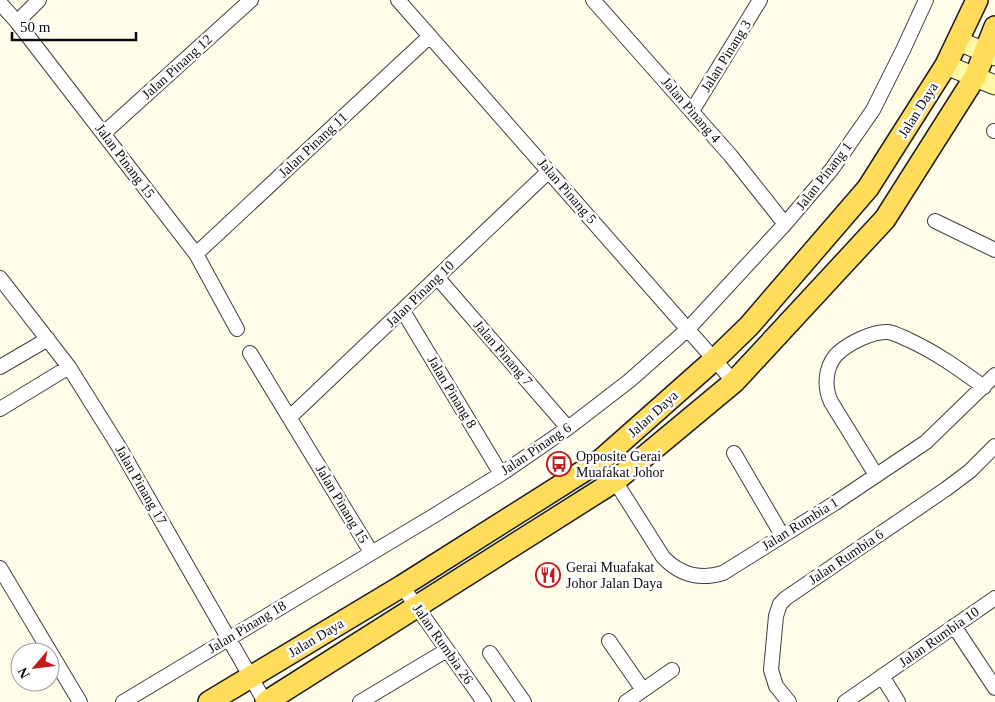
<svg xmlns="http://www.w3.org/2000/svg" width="995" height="702" font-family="Georgia,serif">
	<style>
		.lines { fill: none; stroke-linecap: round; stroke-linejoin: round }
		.minor-casing { stroke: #3f3f3f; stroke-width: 16 }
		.secondary-casing { stroke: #2e2e2e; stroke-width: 21 }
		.primary-casing { stroke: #1d1d1d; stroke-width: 24 }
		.minor { stroke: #fff; stroke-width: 14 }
		.secondary { stroke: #fff8a5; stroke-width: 19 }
		.primary { stroke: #ffdc5a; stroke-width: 21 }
		.labels { text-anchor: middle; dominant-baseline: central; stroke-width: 5; stroke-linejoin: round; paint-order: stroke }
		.street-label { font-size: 14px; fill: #0c0c0c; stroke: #fff }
		.poi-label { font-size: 14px; fill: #0c0c0c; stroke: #fff; text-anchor: start }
	</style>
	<rect width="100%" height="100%" fill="#fffcea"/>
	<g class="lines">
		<defs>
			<path id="minor" d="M398,0L734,382
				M593,0L731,156L785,224
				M0,3L17,22L196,254L237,329
				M17,22L39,0
				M692,111L760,0
				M994,131H995
				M104,133L251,0
				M935,221L995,250
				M196,254L430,36
				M437,277L568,428
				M0,278L69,367L119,447L265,702
				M403,311L501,474
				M250,353L371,552
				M0,367L48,339
				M0,409L69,367
				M290,417L549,171
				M734,453L782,535
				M876,475L831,402C824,387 825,368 836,355C847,344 872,331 888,332C895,333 902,337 909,340C937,353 959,369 984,387
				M615,481L663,557C680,575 700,580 723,573L835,503L926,442L995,375
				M0,568L80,702
				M402,586L484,702
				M954,626L995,688
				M609,641L643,690
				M490,653L524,702
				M882,676L898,702
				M123,702L435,515L501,474L568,428L629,381L688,329L785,224L832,169L873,110L903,50L926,0
				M360,702L447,650
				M626,702L672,670
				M789,702L776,686L771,670L776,616L780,604L786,598L946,489L970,471L995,446
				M845,702L995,598"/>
			<path id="secondary" d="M958,41L995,56
				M946,65L995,85"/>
			<path id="primary" d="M209,702L402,586L601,460L715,359L749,326L868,188L946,65L977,0
				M266,702L615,481L734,382L885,219L975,77L995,27"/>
		</defs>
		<use href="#minor" class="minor-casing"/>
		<use href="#secondary" class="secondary-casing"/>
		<use href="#primary" class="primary-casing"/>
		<use href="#minor" class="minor"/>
		<use href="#secondary" class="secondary"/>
		<use href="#primary" class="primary"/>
	</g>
	<defs>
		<symbol id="bus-ring" viewBox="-11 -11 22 22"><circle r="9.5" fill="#fff" stroke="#c51a1d" stroke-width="1.5"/><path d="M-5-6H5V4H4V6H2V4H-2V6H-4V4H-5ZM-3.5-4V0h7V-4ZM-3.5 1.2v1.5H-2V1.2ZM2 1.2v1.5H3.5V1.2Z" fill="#c51a1d"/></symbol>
		<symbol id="restaurant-ring" viewBox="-11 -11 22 22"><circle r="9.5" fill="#fff" stroke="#c51a1d" stroke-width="1.5"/><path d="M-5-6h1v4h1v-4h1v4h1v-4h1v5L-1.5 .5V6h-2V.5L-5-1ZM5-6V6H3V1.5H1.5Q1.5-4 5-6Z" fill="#c51a1d"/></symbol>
	</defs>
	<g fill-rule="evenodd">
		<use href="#bus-ring" x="545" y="450" width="28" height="28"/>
		<use href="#restaurant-ring" x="534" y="561" width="28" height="28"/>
	</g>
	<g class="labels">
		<g class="street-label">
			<text transform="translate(726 56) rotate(-58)">Jalan Pinang 3</text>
			<text transform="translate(177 67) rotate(-42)">Jalan Pinang 12</text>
			<text transform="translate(691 110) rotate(49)">Jalan Pinang 4</text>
			<text transform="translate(918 110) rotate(-58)">Jalan Daya</text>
			<text transform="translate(313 145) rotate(-43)">Jalan Pinang 11</text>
			<text transform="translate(125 161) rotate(53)">Jalan Pinang 15</text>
			<text transform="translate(824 176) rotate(-52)">Jalan Pinang 1</text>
			<text transform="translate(567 191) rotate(49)">Jalan Pinang 5</text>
			<text transform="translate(420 294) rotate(-44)">Jalan Pinang 10</text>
			<text transform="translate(503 353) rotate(49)">Jalan Pinang 7</text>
			<text transform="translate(452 392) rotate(59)">Jalan Pinang 8</text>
			<text transform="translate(653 414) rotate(-42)">Jalan Daya</text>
			<text transform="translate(536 449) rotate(-34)">Jalan Pinang 6</text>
			<text transform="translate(141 485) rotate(60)">Jalan Pinang 17</text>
			<text transform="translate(342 504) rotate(59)">Jalan Pinang 15</text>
			<text transform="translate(800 524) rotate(-32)">Jalan Rumbia 1</text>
			<text transform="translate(846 557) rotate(-34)">Jalan Rumbia 6</text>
			<text transform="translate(247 627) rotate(-31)">Jalan Pinang 18</text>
			<text transform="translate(939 637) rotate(-35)">Jalan Rumbia 10</text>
			<text transform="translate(316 638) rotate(-31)">Jalan Daya</text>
			<text transform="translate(443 644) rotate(55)">Jalan Rumbia 26</text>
		</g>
		<g class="poi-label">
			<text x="576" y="456">Opposite Gerai<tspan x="576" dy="16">Muafakat Johor</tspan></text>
			<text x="566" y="567">Gerai Muafakat<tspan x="566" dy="16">Johor Jalan Daya</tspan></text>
		</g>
	</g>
	<g transform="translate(35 667) rotate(242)"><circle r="24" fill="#ffffff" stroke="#9e9e9e"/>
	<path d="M0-4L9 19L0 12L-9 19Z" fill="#c51a1d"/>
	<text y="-8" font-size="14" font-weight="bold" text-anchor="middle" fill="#0c0c0c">N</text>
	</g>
	<path d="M12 32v8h124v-8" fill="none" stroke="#0c0c0c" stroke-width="2.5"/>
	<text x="20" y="32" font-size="15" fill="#0c0c0c" stroke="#ffffff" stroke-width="4" paint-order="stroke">50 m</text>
</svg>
